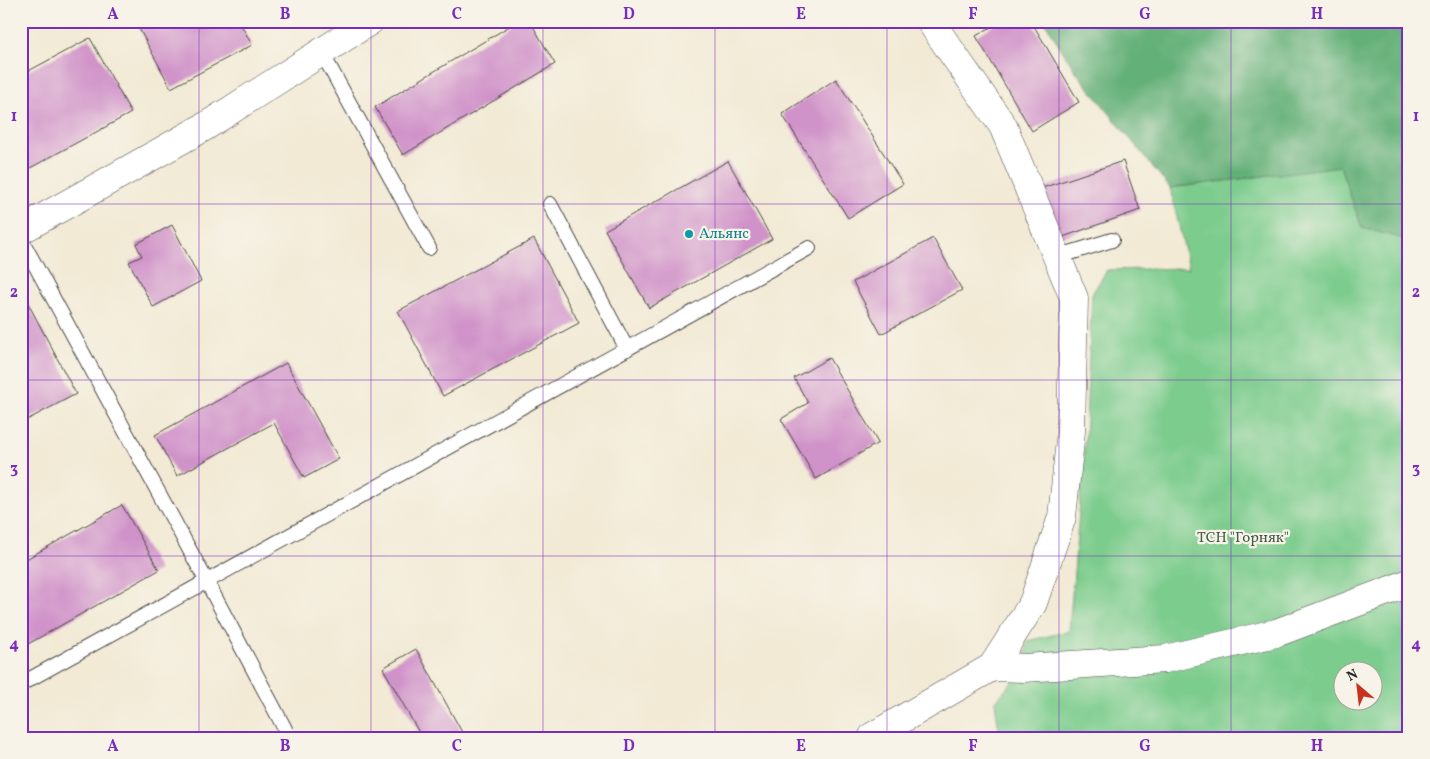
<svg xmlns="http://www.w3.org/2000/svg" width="1430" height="759" font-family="Vollkorn,serif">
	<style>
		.green { fill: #7bcc8d; stroke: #537c5c; fill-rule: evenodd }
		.forest { fill: #64b078; stroke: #486e52 }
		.building { fill: #d093c9 }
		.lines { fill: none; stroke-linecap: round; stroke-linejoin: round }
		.lane-casing { stroke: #494844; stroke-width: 16 }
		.street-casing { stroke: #494844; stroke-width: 29 }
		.lane { stroke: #fff; stroke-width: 14 }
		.street { stroke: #fff; stroke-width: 28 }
		.grid { fill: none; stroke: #7b2cbf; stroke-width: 1; stroke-opacity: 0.55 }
		.culture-dot { fill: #0f9aa8; stroke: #f7f3e8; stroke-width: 2 }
		.labels { text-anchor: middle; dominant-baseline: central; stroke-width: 4.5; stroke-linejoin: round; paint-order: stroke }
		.culture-label { font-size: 15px; fill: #0d838f; stroke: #f7f3e8; text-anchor: start }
		.park-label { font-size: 15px; fill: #435b48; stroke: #f7f3e8 }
		.neatline { fill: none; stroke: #7b2cbf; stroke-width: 2 }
		.grid-label { font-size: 16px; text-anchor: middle; font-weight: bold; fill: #7b2cbf }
	</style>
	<rect width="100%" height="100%" fill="#f7f3e8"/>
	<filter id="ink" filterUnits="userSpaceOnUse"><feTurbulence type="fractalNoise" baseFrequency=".02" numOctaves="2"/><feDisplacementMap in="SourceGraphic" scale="10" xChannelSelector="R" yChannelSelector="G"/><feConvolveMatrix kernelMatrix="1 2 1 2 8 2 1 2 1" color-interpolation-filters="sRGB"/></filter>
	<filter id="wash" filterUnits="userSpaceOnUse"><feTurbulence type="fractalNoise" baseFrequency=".0096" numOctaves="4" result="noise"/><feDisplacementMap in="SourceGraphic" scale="20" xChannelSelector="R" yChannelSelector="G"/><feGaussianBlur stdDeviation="1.12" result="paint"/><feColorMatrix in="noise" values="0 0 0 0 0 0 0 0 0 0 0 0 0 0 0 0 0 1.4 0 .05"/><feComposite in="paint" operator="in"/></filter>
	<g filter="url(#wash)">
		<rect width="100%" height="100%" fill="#f2ead5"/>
		<path class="green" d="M1340,166L1362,228L1409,240V738H1000L995,702L1024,668L1028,641L1069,631L1085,442L1092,294L1107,270L1189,268L1170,188ZM1342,672H1372V702H1342Z"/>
		<path class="forest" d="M1044,21H1409V240L1362,228L1340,166L1170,188L1075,71Z"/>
		<g id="blocks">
			<path class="building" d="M135,21H239L252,45L171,88Z
				M518,21H530L555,64L403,155L375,107Z
				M1001,21H1031L1079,102L1032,131L976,36Z
				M90,38L131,113L21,173V75Z
				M836,79L903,184L848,218L782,114Z
				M728,161L772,239L649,308L605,230Z
				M1123,161L1140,210L1057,239L1039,189Z
				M172,225L201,281L153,307L129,262L142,256L136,244Z
				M933,238L962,290L881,334L853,282Z
				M534,239L579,323L443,396L398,311Z
				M21,290L76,394L21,423Z
				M829,358L878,443L816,479L781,419L808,403L794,378Z
				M286,363L339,459L304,478L274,423L177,476L155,435Z
				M122,505L159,570L21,648V562Z
				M416,649L463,734L456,738H422L383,668Z"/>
		</g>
	</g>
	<g filter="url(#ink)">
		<use href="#blocks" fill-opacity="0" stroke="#494844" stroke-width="1"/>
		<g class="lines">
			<defs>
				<path id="lane" d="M322,53L429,248
					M550,204L627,349
					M21,239L207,582L285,729
					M1057,257L1112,240
					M21,684L809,248"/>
				<path id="street" d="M21,230L206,126L370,21
					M992,667L1024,668L1165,659L1276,633L1409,583
					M873,736L992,667L1033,603L1062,517L1071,431L1074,298L1003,126L930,21"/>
			</defs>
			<use href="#lane" class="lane-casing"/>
			<use href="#street" class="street-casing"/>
			<use href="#lane" class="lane"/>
			<use href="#street" class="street"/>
		</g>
	</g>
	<path class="grid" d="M199,21V738M371,21V738M543,21V738M715,21V738M887,21V738M1059,21V738M1231,21V738M21,204H1409M21,380H1409M21,556H1409"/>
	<circle class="culture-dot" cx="689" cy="234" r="5"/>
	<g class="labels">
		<g class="culture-label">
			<text x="699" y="234">Альянс</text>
		</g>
		<g class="park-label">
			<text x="1243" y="538">ТСН "Горняк"</text>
		</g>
	</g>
	<rect width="1430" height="759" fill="none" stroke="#f7f3e8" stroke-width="55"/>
	<g transform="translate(1358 686) rotate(332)"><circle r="24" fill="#f7f3e8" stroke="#a5a39c"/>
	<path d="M0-4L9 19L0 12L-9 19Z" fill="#c8321e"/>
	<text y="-8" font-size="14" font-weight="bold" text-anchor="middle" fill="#2b2b2b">N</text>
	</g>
	<rect x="28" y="28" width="1374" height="704" class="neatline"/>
	<g class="grid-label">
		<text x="113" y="19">A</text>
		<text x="285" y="19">B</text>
		<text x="457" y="19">C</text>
		<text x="629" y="19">D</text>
		<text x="801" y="19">E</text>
		<text x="973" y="19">F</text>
		<text x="1145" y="19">G</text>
		<text x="1317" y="19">H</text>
		<text x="14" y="121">1</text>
		<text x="1416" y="121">1</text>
		<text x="14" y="297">2</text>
		<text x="1416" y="297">2</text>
		<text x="14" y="473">3</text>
		<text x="1416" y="473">3</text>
		<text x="14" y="649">4</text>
		<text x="1416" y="649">4</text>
		<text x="113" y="751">A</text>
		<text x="285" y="751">B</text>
		<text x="457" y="751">C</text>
		<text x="629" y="751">D</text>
		<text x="801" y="751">E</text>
		<text x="973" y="751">F</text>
		<text x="1145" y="751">G</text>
		<text x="1317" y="751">H</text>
	</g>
</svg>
